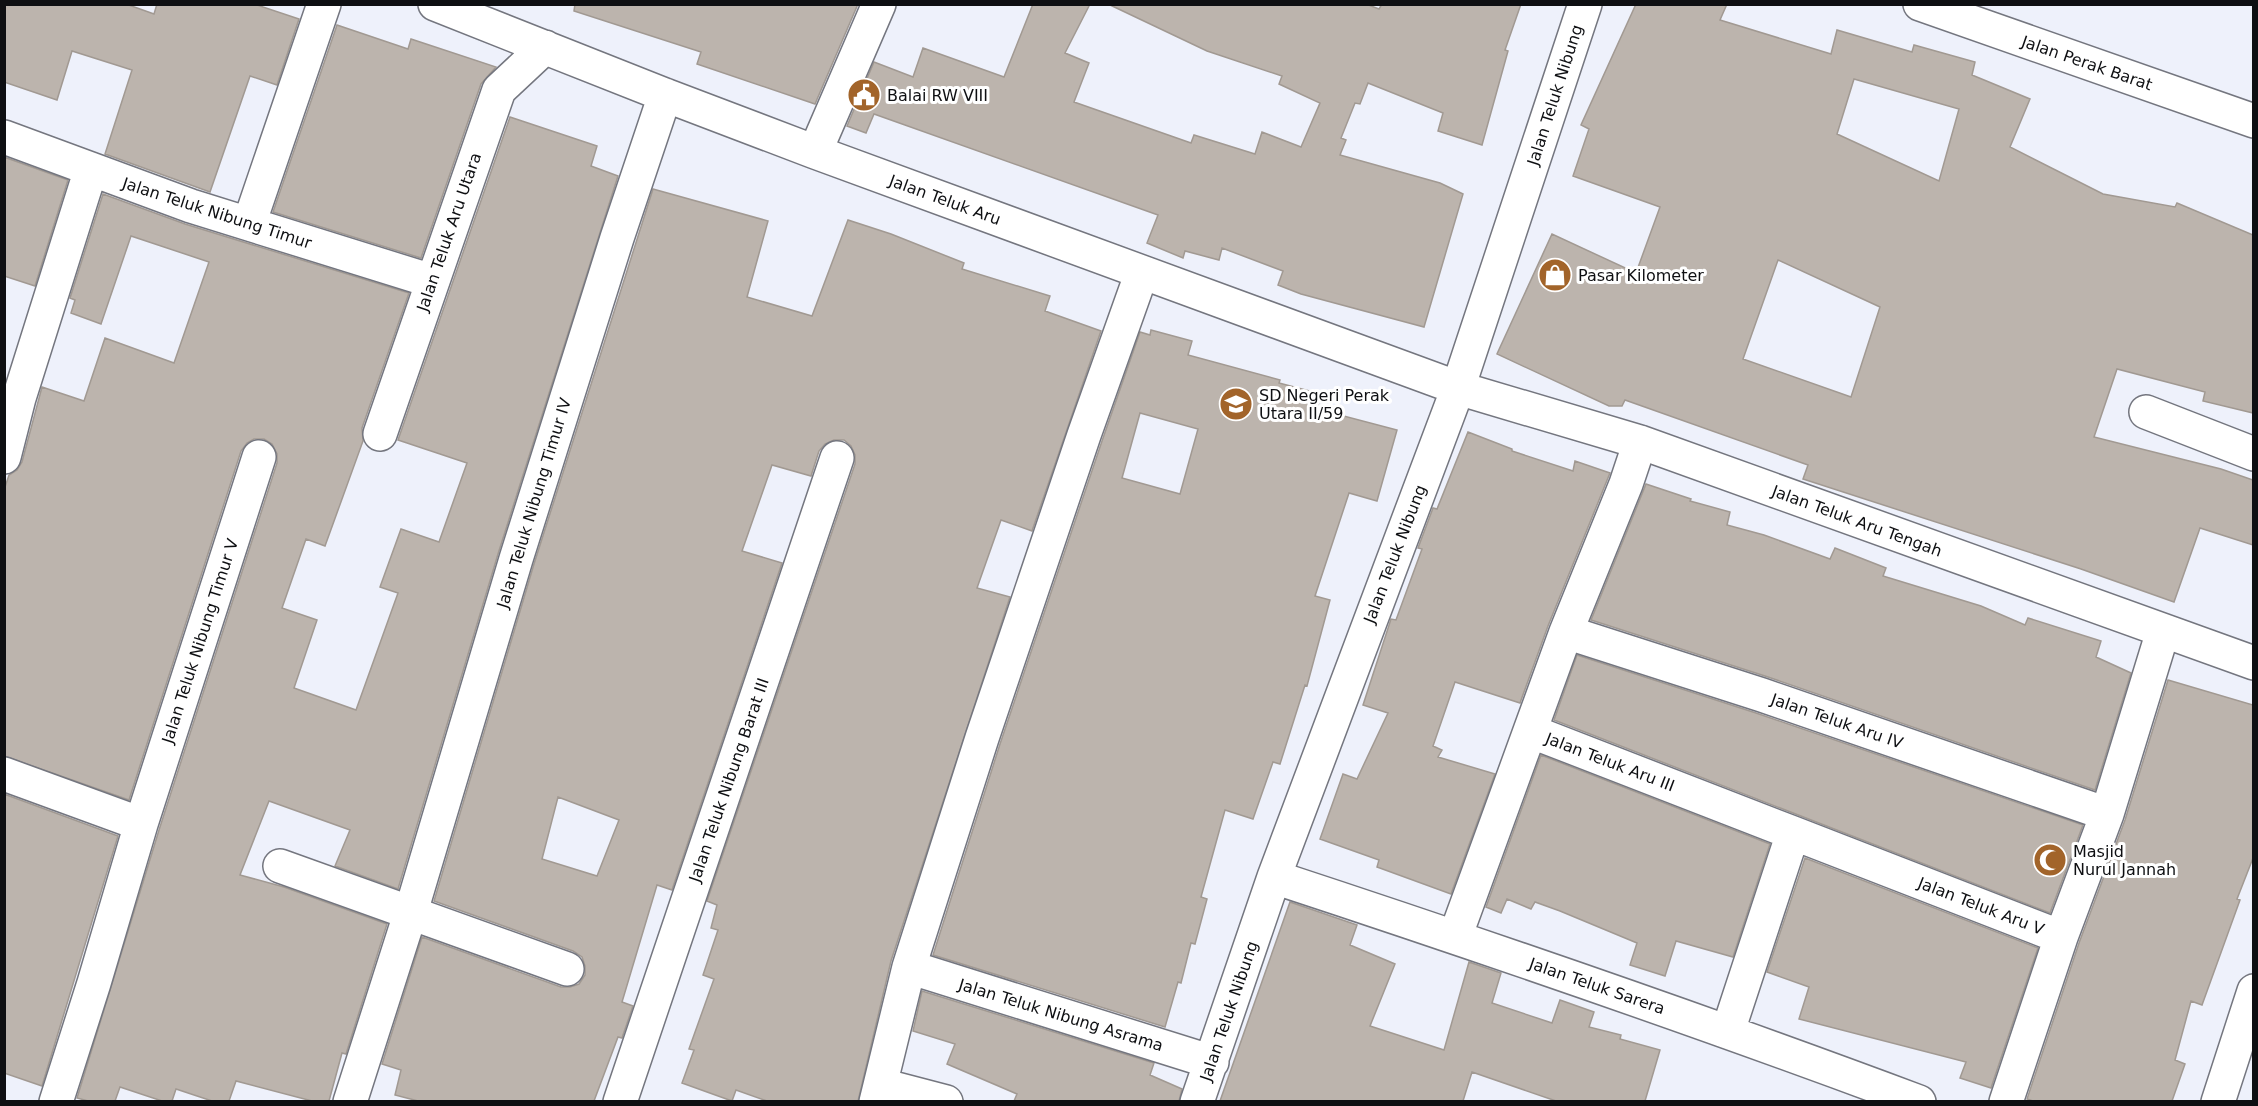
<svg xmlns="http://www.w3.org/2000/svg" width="2258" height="1106" font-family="'DejaVu Sans',sans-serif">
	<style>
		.building { fill: #bcb4ad; stroke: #a19992; stroke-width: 1.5; fill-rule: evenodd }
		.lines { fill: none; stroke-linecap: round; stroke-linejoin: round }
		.minor-casing { stroke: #74767f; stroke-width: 36 }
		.trunk-casing { stroke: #74767f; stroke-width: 36 }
		.minor { stroke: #fff; stroke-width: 33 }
		.trunk { stroke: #fff; stroke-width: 33 }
		.labels { text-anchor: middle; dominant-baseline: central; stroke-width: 6; stroke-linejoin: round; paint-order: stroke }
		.street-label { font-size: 16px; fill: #0e0f12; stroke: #fff }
		.poi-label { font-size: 16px; fill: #0e0f12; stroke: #fff; text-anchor: start }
	</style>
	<rect width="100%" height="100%" fill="#eef1fb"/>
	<path class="building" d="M4,4H126L154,14L157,4H254L299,19L277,85L250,76L210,192L105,154L132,70L72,51L57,100L4,82Z
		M575,4H858L815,104L697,64L701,52L574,11Z
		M1033,4H1090L1065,53L1089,63L1074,102L1191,143L1194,135L1255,154L1262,132L1301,147L1320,103L1279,84L1282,76L1207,51L1108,4H1366L1379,9L1382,4H1521L1505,50L1508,51L1482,145L1438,131L1443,113L1368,83L1360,104L1355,103L1341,138L1346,140L1340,155L1440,183L1463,194L1424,327L1301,294L1278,285L1283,271L1222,248L1219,260L1185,251L1183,258L1147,243L1158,215L874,114L866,133L847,126L874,62L913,77L923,48L1004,77Z
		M1636,4H1727L1720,20L1831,54L1837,30L1912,52L1914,45L1975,62L1972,75L2030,99L2010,147L2103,194L2175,207L2177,203L2253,235V413L2203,401L2205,392L2117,369L2094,437L2221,469L2253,480V545L2200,528L2174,602L2081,569L1803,479L1808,465L1625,400L1622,406H1609L1497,354L1552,234L1636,273L1660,207L1573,176L1589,129L1581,125ZM1854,79L1959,109L1939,181L1837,134ZM1778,260L1880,307L1851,397L1743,359Z
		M337,25L408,49L411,39L496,67L481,84L421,258L273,212Z
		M510,117L597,146L591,166L618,176L498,554L398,889L335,866L350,830L269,801L240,875L284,887L387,924L346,1054L342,1053L329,1101H312L236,1081L229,1101H212L176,1089L172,1101H162L120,1087L115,1101H88L77,1098L159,830L277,463V454L272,444L264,439H254L247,443L241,451L129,800L4,756V490L9,475L17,470L22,462L42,387L84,401L105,338L174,363L209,262L131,236L101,324L71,313L75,300L70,298L103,194L185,224L409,293L362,428L363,441L325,546L306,539L282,608L317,620L294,688L356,710L398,593L380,587L401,529L439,542L467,463L398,440Z
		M4,157L68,180L35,286L4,276Z
		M653,189L768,221L747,297L812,316L848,220L891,234L964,263L962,269L1050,296L1045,311L1101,331L1032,531L1001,520L977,588L1010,597L891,961L858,1101H767L736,1090L732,1101L682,1083L694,1050L689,1049L714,979L703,975L718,930L711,928L717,905L707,901L855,464V455L851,446L844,440H834L825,444L819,451L811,476L772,465L742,551L782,563L672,890L657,885L622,1002L633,1006L622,1038L618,1037L594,1101H418L395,1095L401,1070L382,1064L422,937L561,987H570L579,984L585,975V966L582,957L573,951L434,901L534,564ZM558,797L619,820L597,876L542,859Z
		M1151,330L1192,341L1188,355L1280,380L1279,383L1321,394L1317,409L1397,430L1377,501L1349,493L1315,596L1330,600L1307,686L1305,685L1280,764L1273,762L1253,819L1225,810L1201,897L1207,899L1195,944L1191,943L1181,983L1178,982L1165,1027L933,955L1000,744L1102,441L1140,332L1150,335ZM1140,413L1198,429L1180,494L1122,478Z
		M1468,432L1512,449V451L1573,471L1575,461L1610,473L1548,626L1520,703L1455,682L1433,746L1442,750L1438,757L1495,774L1451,894L1377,867L1379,860L1320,839L1343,774L1357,779L1388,713L1363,705L1391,619L1396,620L1422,549L1418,548L1433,508L1437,509Z
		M1646,484L1691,499L1690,501L1730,512L1727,525L1764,535L1830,559L1835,548L1886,568L1883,576L1981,606L2025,625L2028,618L2101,641L2096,657L2131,673L2095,790L1768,677L1591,620Z
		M1577,655L1756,713L2083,825L2050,913L1554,720Z
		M2168,680L2253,705V858L2237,899L2240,900L2202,1005L2191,1001L2175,1060L2185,1064L2172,1101H2033L2027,1099L2079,943L2125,820Z
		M1541,755L1770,844L1733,957L1676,941L1665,976L1630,965L1637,943L1560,911L1535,902L1531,909L1507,899L1501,913L1486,907Z
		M4,794L118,836L42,1086L4,1073Z
		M1805,858L2038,948L1991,1088L1960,1078L1966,1062L1799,1019L1809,987L1767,972Z
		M1290,902L1357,925L1350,945L1395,964L1370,1026L1444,1050L1469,962L1501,973L1492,1003L1552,1023L1560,1000L1594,1012L1589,1027L1621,1035L1620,1039L1660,1050L1645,1101H1556L1472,1072L1463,1101H1220Z
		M922,991L1154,1063L1150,1075L1182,1089L1179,1101H1014L1017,1094L947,1064L955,1044L913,1031Z"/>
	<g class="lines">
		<defs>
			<path id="minor" d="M435,4L665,95L815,152L1458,388L1640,442L2254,663
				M4,137L191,206L432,281
				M815,152L879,4
				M249,224L324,4
				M2146,412L2254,454
				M380,434L499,90L545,47
				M4,457L19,398L91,169
				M1566,632L1762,695L2107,814
				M1530,731L1566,632L1626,484L1640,442
				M4,774L141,824
				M280,866L567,969
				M1274,877C1490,948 1705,1022 1919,1102
				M1455,937L1530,731L1793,833
				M909,967L1212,1062
				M1728,1031L1793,833L2061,937L2107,814L2163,631
				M881,1085L946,1102
				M56,1102L94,983L141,824L259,457
				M350,1102L413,905L516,559L617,238L665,95
				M620,1102L837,458
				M876,1102L909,967L982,738L1084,435L1142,272
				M1197,1102L1274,877L1458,388L1585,4
				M2006,1102L2061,937
				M2218,1102L2254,991"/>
			<path id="trunk" d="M1920,4L2254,121"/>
		</defs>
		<use href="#minor" class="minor-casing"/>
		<use href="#trunk" class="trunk-casing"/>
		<use href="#minor" class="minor"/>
		<use href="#trunk" class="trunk"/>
	</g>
	<defs>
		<symbol id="civic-disc" viewBox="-11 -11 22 22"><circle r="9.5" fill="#a2642a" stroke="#fff"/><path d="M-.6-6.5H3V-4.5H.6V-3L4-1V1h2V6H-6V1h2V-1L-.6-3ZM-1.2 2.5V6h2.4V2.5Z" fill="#fff"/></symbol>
		<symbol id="shop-disc" viewBox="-11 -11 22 22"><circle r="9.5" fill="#a2642a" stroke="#fff"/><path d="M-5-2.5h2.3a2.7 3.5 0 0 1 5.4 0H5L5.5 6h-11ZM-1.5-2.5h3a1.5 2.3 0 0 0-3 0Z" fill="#fff"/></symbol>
		<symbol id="school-disc" viewBox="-11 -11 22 22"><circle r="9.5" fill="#a2642a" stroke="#fff"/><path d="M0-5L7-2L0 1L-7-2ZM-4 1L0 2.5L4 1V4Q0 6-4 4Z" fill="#fff"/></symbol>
		<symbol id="mosque-disc" viewBox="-11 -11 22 22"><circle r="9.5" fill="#a2642a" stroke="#fff"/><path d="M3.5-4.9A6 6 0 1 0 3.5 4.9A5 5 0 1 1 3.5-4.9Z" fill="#fff"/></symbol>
	</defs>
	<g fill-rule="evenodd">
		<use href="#civic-disc" x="845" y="76" width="38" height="38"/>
		<use href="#shop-disc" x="1536" y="256" width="38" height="38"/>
		<use href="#school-disc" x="1217" y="385" width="38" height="38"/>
		<use href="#mosque-disc" x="2031" y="841" width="38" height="38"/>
	</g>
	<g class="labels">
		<g class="street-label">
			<text transform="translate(2087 63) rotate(19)">Jalan Perak Barat</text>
			<text transform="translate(1555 95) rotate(-72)">Jalan Teluk Nibung</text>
			<text transform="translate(945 200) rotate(20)">Jalan Teluk Aru</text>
			<text transform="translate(217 213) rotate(18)">Jalan Teluk Nibung Timur</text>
			<text transform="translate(449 232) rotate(-71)">Jalan Teluk Aru Utara</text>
			<text transform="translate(534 503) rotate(-73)">Jalan Teluk Nibung Timur IV</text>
			<text transform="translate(1857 521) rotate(20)">Jalan Teluk Aru Tengah</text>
			<text transform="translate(1395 554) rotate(-69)">Jalan Teluk Nibung</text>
			<text transform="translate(200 641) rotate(-72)">Jalan Teluk Nibung Timur V</text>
			<text transform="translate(1837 721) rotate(19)">Jalan Teluk Aru IV</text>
			<text transform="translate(1610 762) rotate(21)">Jalan Teluk Aru III</text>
			<text transform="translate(729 780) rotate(-71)">Jalan Teluk Nibung Barat III</text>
			<text transform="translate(1981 906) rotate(21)">Jalan Teluk Aru V</text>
			<text transform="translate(1597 986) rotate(19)">Jalan Teluk Sarera</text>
			<text transform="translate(1229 1011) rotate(-71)">Jalan Teluk Nibung</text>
			<text transform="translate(1061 1015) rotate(17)">Jalan Teluk Nibung Asrama</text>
		</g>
		<g class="poi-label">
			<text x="887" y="95">Balai RW VIII</text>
			<text x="1578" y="275">Pasar Kilometer</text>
			<text x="1259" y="395">SD Negeri Perak<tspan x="1259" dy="18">Utara II/59</tspan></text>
			<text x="2073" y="851">Masjid<tspan x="2073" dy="18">Nurul Jannah</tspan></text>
		</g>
	</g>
	<rect width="2258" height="1106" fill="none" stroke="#0e0f12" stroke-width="12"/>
</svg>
